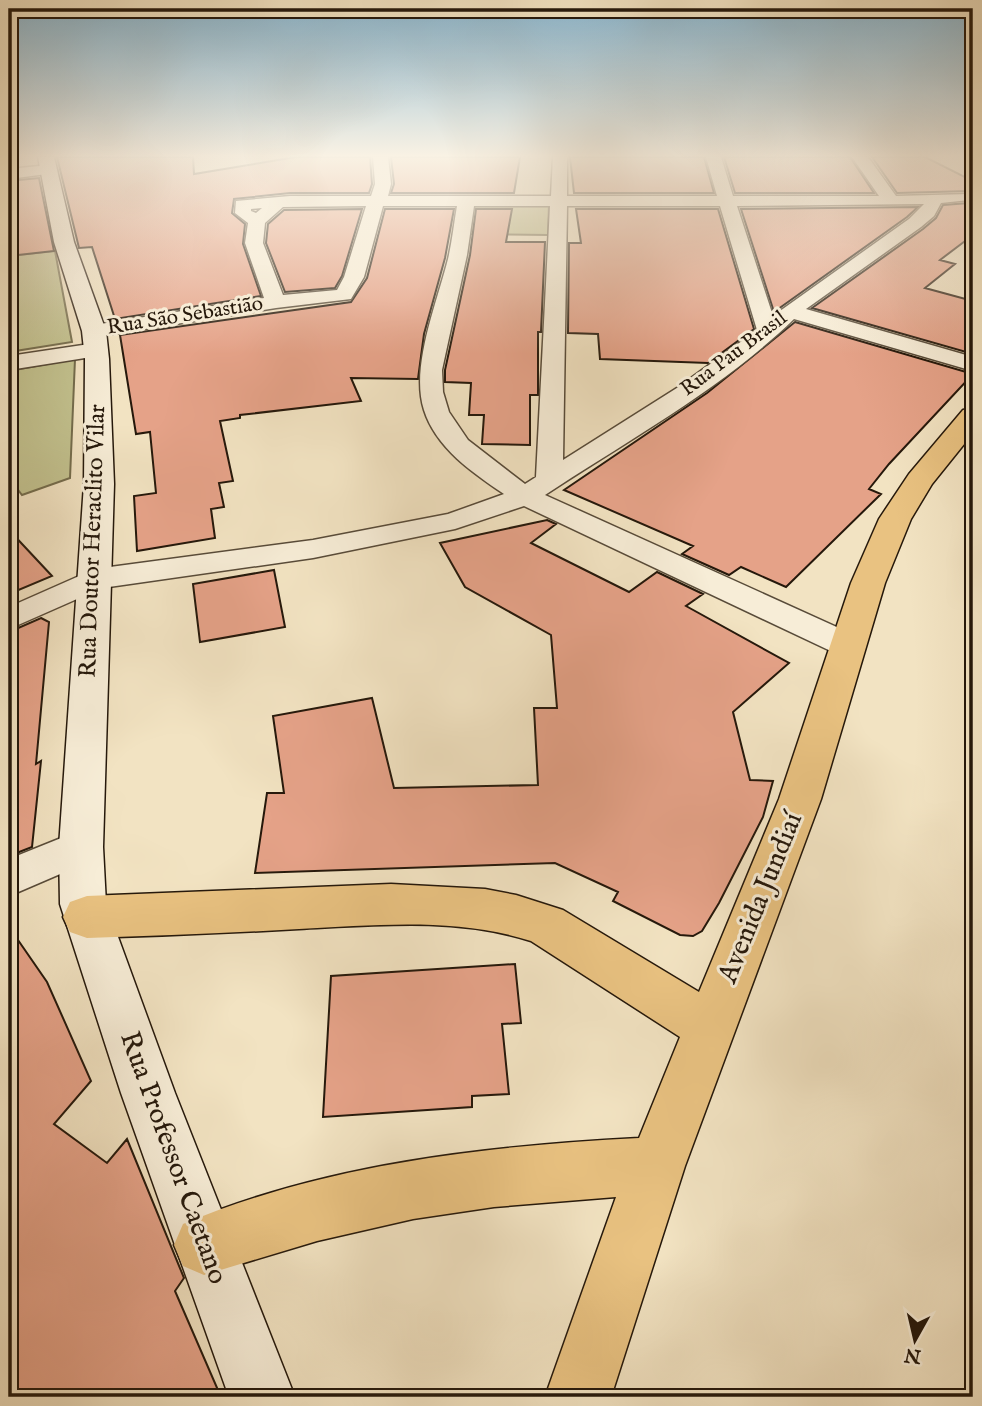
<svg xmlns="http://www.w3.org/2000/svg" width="982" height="1406" font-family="'IM FELL English',serif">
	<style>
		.green { fill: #c2c18e; stroke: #746c4c; stroke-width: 2 }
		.building { fill: #e5a288; stroke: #25180b; stroke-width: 2 }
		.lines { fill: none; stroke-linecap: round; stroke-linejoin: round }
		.street-casing { stroke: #584b39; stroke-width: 3 }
		.secondary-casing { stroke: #25180b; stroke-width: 3 }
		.primary-casing { stroke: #25180b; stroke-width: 3 }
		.street { fill: #f7edd7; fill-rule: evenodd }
		.secondary { fill: #f7edd7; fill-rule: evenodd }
		.primary { fill: #e9c281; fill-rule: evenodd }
		.labels { text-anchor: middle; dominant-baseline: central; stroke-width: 6; stroke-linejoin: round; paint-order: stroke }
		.far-street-label { font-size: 21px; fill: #25180b; stroke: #f7edd7 }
		.street-label { font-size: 24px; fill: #25180b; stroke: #f7edd7 }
		.near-street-label { font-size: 28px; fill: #25180b; stroke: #f7edd7 }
	</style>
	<rect width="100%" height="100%" fill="#f2e3c2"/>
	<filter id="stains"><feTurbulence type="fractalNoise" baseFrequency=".00286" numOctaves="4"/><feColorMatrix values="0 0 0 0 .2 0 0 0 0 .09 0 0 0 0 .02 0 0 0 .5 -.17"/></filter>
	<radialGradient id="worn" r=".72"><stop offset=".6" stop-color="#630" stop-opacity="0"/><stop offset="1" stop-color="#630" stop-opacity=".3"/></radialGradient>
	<path class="green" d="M549,203L548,235L466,234L470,204Z
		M55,251L72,342L9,352V256Z
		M75,359L70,478L22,495L9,478V371Z"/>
	<path class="building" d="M57,157H193L194,174L296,157H370L372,184L369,193H290L234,199L232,213L245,224L243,244L261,296L115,319L92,247L79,248Z
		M391,157H520L514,193H391L394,184Z
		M570,157H704L714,193H574Z
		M724,157H850L874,193H735Z
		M872,157H925L973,181V235L940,260L955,264L925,288L973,301V354L812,308L923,229L936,218L943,205L969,203L973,198L969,191L897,193Z
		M39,178L54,251L9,256V181Z
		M918,207L907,217L774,312L741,209Z
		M362,209L342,276L335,288L285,292L266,243L268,224L284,210Z
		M385,209H454L445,258L424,334L418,379L351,378L361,401L240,415V418L220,421L233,481L219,483L224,507L211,509L215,538L137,551L134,496L156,493L150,432L136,434L120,335L351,302L367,278Z
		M476,209H512L506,242H545L541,332H538V395H530V445L482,444L484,415H469L471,383L445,382V370L470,255Z
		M576,209H718L754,329L708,363L600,359L598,334L568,333L569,243H581Z
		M795,322L973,374L889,464L869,489L881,494L786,587L741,567L729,575L682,554L693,546L564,490L707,393Z
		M547,520L556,524L531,543L629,592L657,572L703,594L686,606L789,663L733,712L750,780L773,781L763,817L719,903L702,931L693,936L680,935L613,901L618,892L555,863L255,873L267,793H284L273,716L372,698L394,788L538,785L534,708H557L551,635L465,587L440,543Z
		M9,530L52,576L9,594Z
		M274,570L285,627L200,642L193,584Z
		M41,618L49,622L36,764L41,761L32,847L9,856V632Z
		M9,927L47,982L91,1081L54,1124L107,1163L127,1139L184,1278L175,1291L221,1397H9Z
		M515,964L521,1023L502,1024L509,1094L472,1096V1107L323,1117L331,976Z"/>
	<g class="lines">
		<defs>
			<path id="street" d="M373,157H388L391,184L388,196H551L553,157H567V196H717L706,157H721L733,196H879L852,157H868L896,196L969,194L971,197L969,200L941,203L934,216L921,227L806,309L973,357V371L794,319C722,389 628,440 545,495L861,638L865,646L861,654L849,657L837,654L524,506L455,529L313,558L102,588L9,629V607L95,569L313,540L448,514L504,494C473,473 436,448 424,410C410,367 437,303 448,259C452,242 454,223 457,206H383L364,277L351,299L276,308L94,337L86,336L83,331L86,326L94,325L264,298L245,243L248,223L235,213L236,201L290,196H371L375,184ZM924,204L909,219L773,316L737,206ZM366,206L344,277L337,290L283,295L263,243L265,223L283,207ZM474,206H550L536,477L525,484L468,440L449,412L443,392L442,370L467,255ZM567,206H720L757,330L680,386L563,460ZM262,208L256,213L251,211V209Z
				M49,165L54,167L57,170L54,173L9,179V169Z
				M96,343L104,345L107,350L104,355L9,370V356Z
				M81,830L95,835L101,847L95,859L9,896V859Z"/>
			<path id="secondary" d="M38,157H54L74,242L106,331L109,359L114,484L103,847L106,904L175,1093L295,1397H229L121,1093L60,904L59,847L84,484L85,359L82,331L54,242Z"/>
			<path id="primary" d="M973,408V433L932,484L911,519L885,583L821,799L685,1166L611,1397H545L616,1197L494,1207L413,1219L317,1241L204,1275L183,1266L174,1245L183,1224C326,1164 485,1146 639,1138L680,1037L531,941C456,917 377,925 299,929C229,933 158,936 87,938L70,932L63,917L70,902L87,896L391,884L485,889L516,895L563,910L699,992L779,799L851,583L879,519L909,474L963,410Z"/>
		</defs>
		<use href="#street" class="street-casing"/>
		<use href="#secondary" class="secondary-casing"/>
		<use href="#primary" class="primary-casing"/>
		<use href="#street" class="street"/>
		<use href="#secondary" class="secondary"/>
		<use href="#primary" class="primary"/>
	</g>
	<linearGradient id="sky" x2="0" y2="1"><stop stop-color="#89b8d3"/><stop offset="0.44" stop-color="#f9f2e4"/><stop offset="1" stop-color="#f9f2e4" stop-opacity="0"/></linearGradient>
	<rect width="982" height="354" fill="url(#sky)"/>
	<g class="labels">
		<g class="far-street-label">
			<text transform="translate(185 316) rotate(-9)">Rua São Sebastião</text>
			<text transform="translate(734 354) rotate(-37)">Rua Pau Brasil</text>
		</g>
		<g class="street-label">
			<text transform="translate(93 541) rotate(-88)">Rua Doutor Heraclito Vilar</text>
		</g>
		<g class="near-street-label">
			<text transform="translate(761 898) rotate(-68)">Avenida Jundiaí</text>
			<text transform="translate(173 1158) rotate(70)">Rua Professor Caetano</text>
		</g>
	</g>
	<rect width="982" height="1406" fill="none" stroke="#f2e3c2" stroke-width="35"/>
	<rect x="10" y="10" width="961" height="1385" fill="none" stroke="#25180b" stroke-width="3.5"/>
	<rect x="18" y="18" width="947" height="1371" fill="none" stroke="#25180b" stroke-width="2"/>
	<g transform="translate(915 1340) rotate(188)" stroke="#f7edd7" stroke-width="5" paint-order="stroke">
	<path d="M0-5L12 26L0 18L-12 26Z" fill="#25180b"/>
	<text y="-10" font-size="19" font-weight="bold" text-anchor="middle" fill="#25180b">N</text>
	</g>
	<rect width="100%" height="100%" filter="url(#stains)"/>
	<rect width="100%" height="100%" fill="url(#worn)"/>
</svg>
